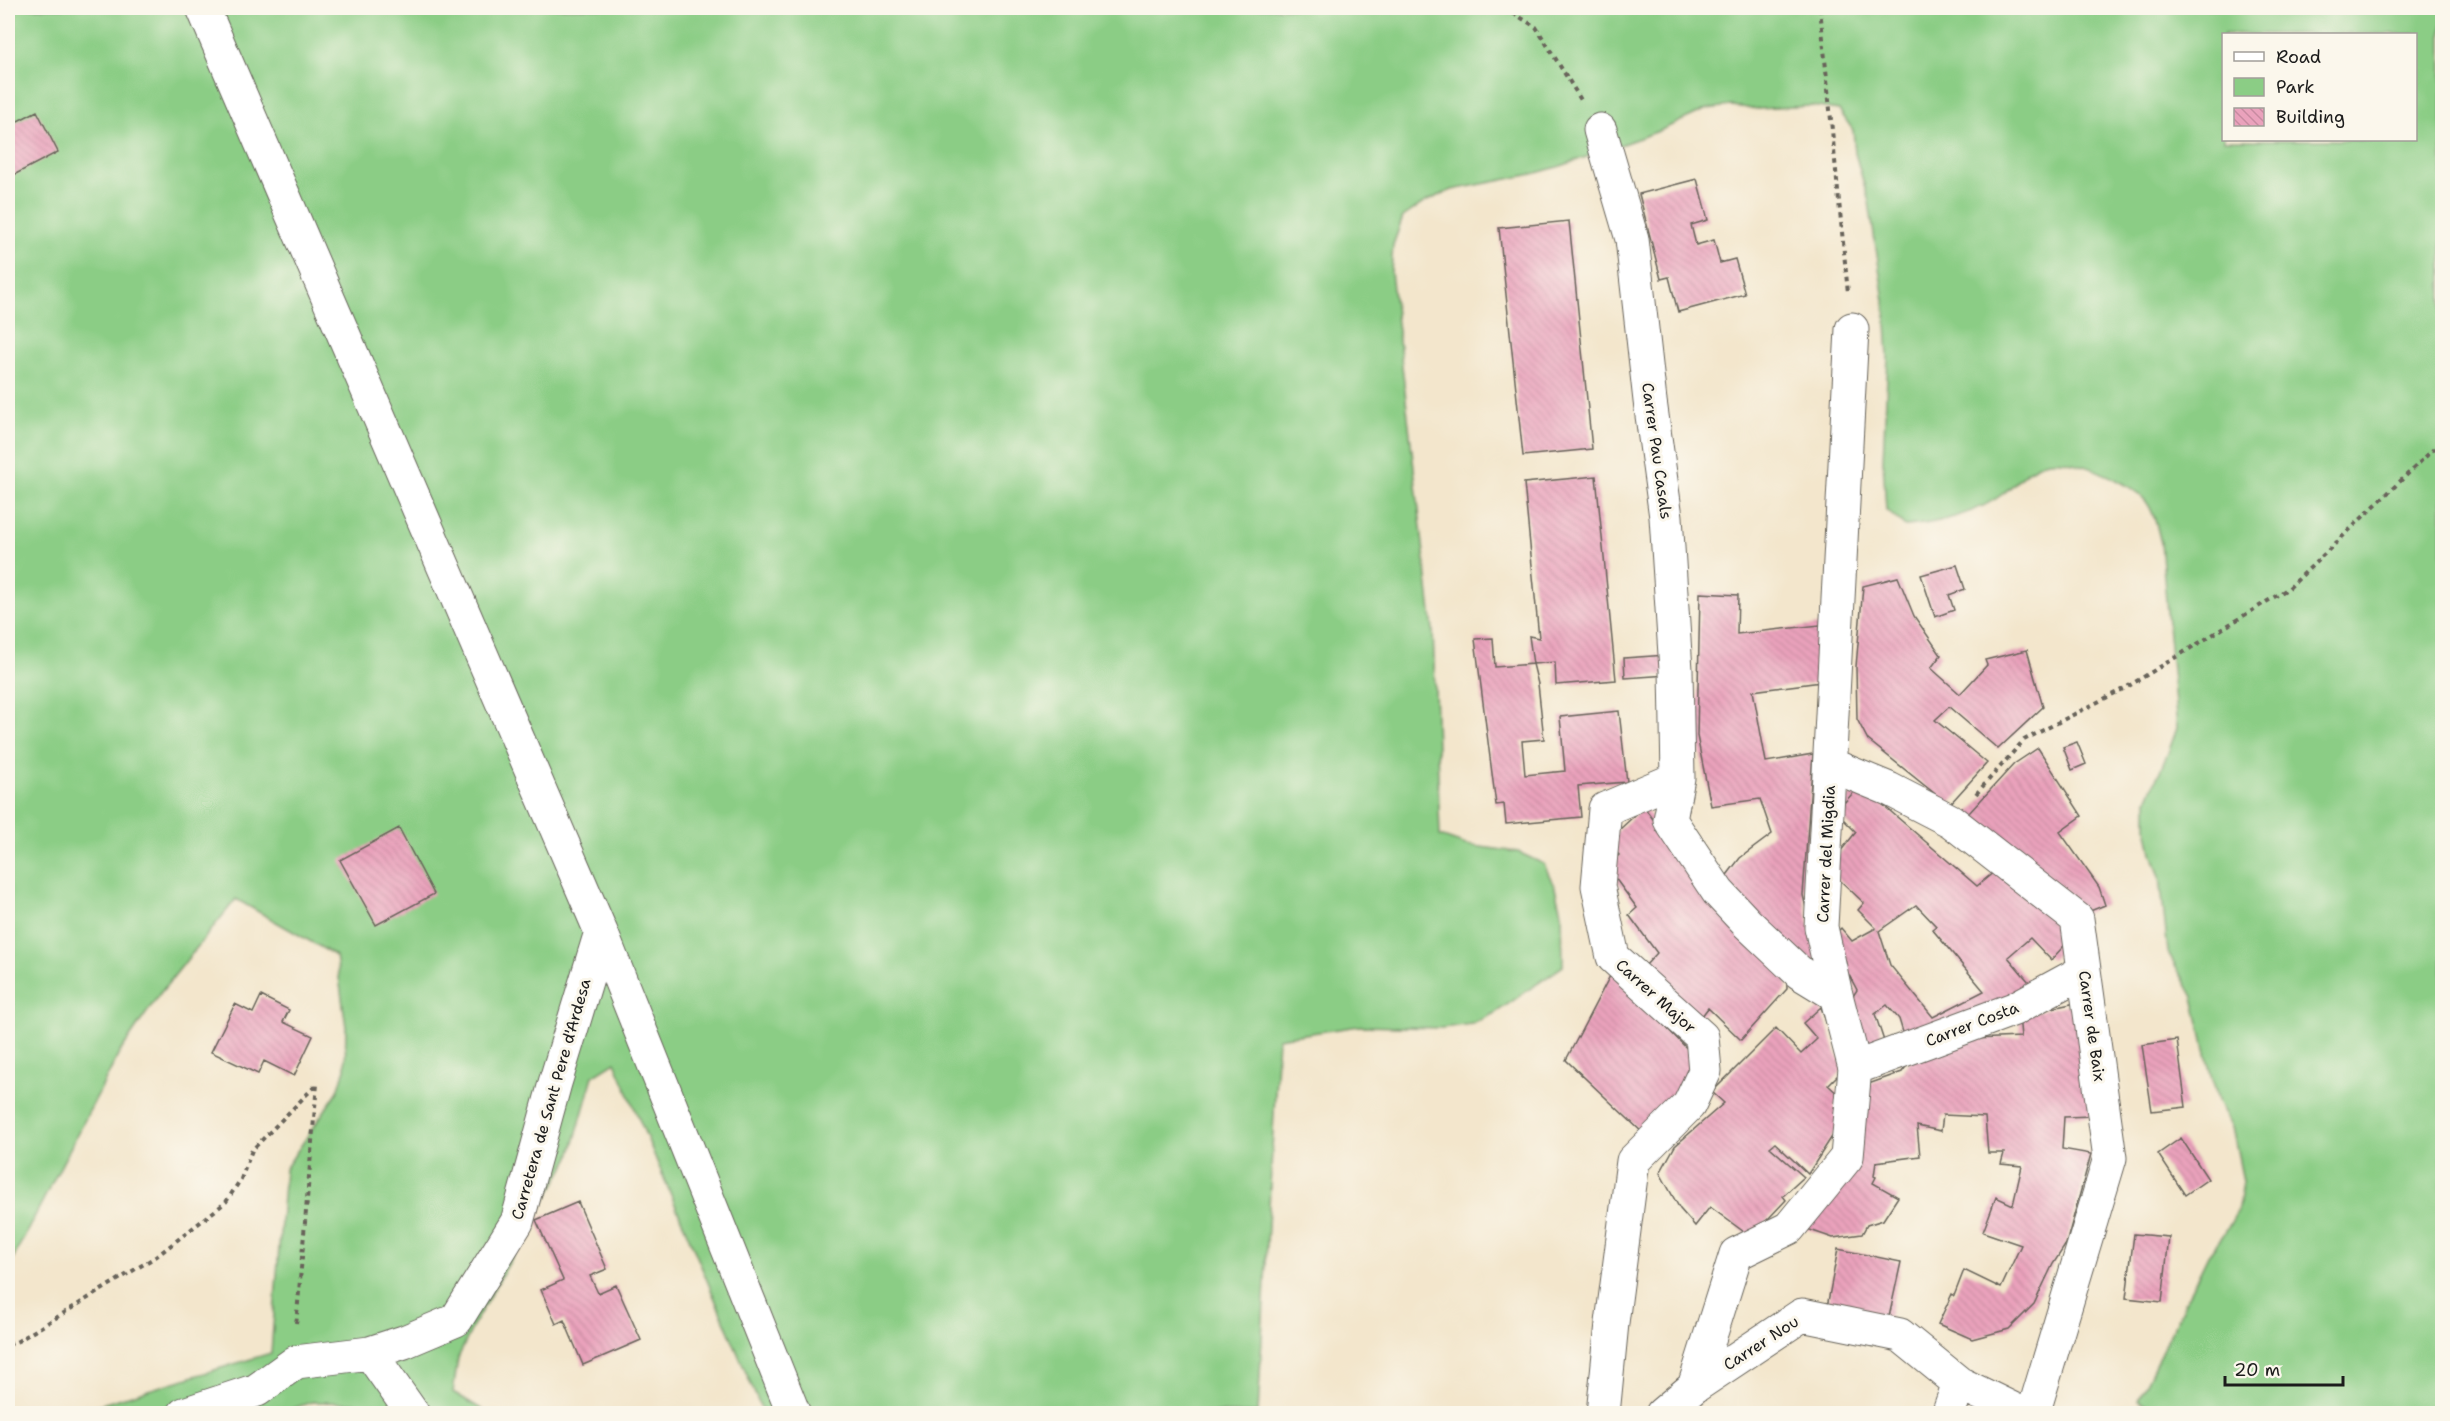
<svg xmlns="http://www.w3.org/2000/svg" width="2450" height="1421" font-family="'Shantell Sans',sans-serif">
	<style>
		.green { fill: #8bcd85; stroke: #547450; stroke-width: 1.5; fill-rule: evenodd }
		.building { fill: url(#building-back-hatch); fill-rule: evenodd }
		.lines { fill: none; stroke-linecap: round; stroke-linejoin: round }
		.minor-casing { stroke: #67635a; stroke-width: 35 }
		.path { stroke: #67635a; stroke-width: 4; stroke-dasharray: 4.5 4.5; stroke-linecap: butt }
		.minor { stroke: #fff; stroke-width: 33 }
		.labels { text-anchor: middle; dominant-baseline: central; stroke-width: 6; stroke-linejoin: round; paint-order: stroke }
		.street-label { font-size: 16px; fill: #1c1c1c; stroke: #fbf7ec }
	</style>
	<defs>
		<pattern id="building-back-hatch" width="6" height="6" patternUnits="userSpaceOnUse" patternTransform="scale(1.5)"><rect width="6" height="6" fill="#eaa2bc"/><path d="M-1 5l2 2M0 0l6 6M5-1l2 2" fill="none" stroke="#c88ba1"/></pattern>
	</defs>
	<rect width="100%" height="100%" fill="#fbf7ec"/>
	<filter id="ink" filterUnits="userSpaceOnUse"><feTurbulence type="fractalNoise" baseFrequency=".0167" numOctaves="2"/><feDisplacementMap in="SourceGraphic" scale="12" xChannelSelector="R" yChannelSelector="G"/><feConvolveMatrix kernelMatrix="1 2 1 2 8 2 1 2 1" color-interpolation-filters="sRGB"/></filter>
	<filter id="wash" filterUnits="userSpaceOnUse"><feTurbulence type="fractalNoise" baseFrequency=".008" numOctaves="4" result="noise"/><feDisplacementMap in="SourceGraphic" scale="24" xChannelSelector="R" yChannelSelector="G"/><feGaussianBlur stdDeviation="1.35" result="paint"/><feColorMatrix in="noise" values="0 0 0 0 0 0 0 0 0 0 0 0 0 0 0 0 0 1.4 0 .05"/><feComposite in="paint" operator="in"/></filter>
	<g filter="url(#wash)">
		<rect width="100%" height="100%" fill="#f3e6cc"/>
		<path class="green" d="M8,8H2442V1413L2168,1414L2138,1400L2208,1255L2225,1233L2239,1208L2243,1181L2232,1127L2219,1103L2211,1075L2193,997L2168,952L2160,877L2152,853L2147,827V800L2168,753L2177,728L2161,543C2157,528 2154,508 2142,497C2125,480 2068,454 2044,462C2028,468 2017,482 2004,493C1979,513 1936,524 1905,526L1886,510L1883,460L1888,357L1885,307L1869,202L1855,153L1853,130L1839,110L1811,106L1758,109L1731,106L1707,109L1659,131L1561,166L1533,174L1452,190L1425,202L1403,217L1393,245L1391,272L1433,630L1440,836L1466,845L1518,852L1544,864L1555,888L1562,916L1563,966L1495,1013L1472,1024L1442,1028L1359,1026L1278,1038L1258,1413H763L615,1062L593,1076L570,1157L475,1322L458,1358L453,1392L488,1413H351L355,1403L312,1402L276,1414L72,1413L271,1353L285,1169L338,1091L345,1069L346,1027L336,956L236,899L158,996L120,1052L8,1268ZM2224,34H2416V140H2224Z"/>
		<g id="blocks">
			<path class="building" d="M37,111L58,152L8,178V126Z
				M1697,179L1708,220L1691,225L1696,245L1714,240L1720,263L1735,259L1745,294L1678,312L1669,277L1661,279L1639,194Z
				M1569,221L1592,449L1523,456L1499,228Z
				M1596,476L1616,680L1556,685L1555,662L1533,664L1538,684L1544,739L1522,741L1525,775L1565,771L1560,717L1619,711L1627,782L1578,786L1581,817L1506,824L1504,804L1496,805L1475,639L1493,638L1495,667L1533,664L1529,636L1539,638L1524,483Z
				M1957,565L1965,589L1949,595L1954,610L1935,617L1921,575Z
				M1898,577L1914,616L1941,655L1931,668L1960,694L1987,665L1985,660L2027,650L2043,707L1998,749L1949,707L1935,720L1987,763L1949,805L1868,740L1857,719L1856,667L1863,586Z
				M1700,593L1738,595L1737,634L1829,624L1821,682L1753,691L1766,762L1813,754L1803,895L1817,958L1806,968L1724,879L1740,858L1772,834L1760,799L1711,806L1697,736Z
				M1667,655L1668,675L1625,678L1624,658Z
				M2077,742L2086,764L2072,770L2063,747Z
				M2038,748L2082,816L2060,832L2099,887L2105,905L2078,916L1968,822L1969,813L2014,764Z
				M1860,785L1977,886L2000,867L2073,936L2051,960L2030,938L2008,957L2029,982L2007,1008L1906,1042L1899,1019L1887,1005L1875,1014L1886,1047L1863,1054L1847,1005L1857,990L1830,939L1841,928L1852,941L1876,928L1858,910L1864,903L1827,868L1856,832L1836,812ZM1916,905L1936,926L1932,929L1984,991L1933,1017L1890,965L1879,931Z
				M1644,807L1712,898L1786,968L1787,989L1741,1040L1708,1008L1699,1020L1645,966L1657,953L1629,915L1637,908L1607,867L1619,855L1607,841Z
				M399,828L434,894L376,925L340,860Z
				M1612,972L1698,1060L1692,1089L1645,1135L1566,1060Z
				M261,996L289,1010L283,1022L313,1036L294,1076L264,1061L258,1074L211,1052L235,1004L253,1013Z
				M2076,1003L2093,1116L2064,1117L2062,1149L2091,1154L2066,1244L2053,1264L2034,1304L2009,1329L1972,1339L1938,1324L1952,1294L1954,1296L1964,1270L2001,1288L2021,1245L1983,1232L1996,1197L2013,1205L2022,1166L2001,1164L2004,1153H1988L1985,1117L1943,1115L1941,1131L1917,1126L1920,1156L1876,1162L1874,1176L1876,1177L1873,1183L1898,1197L1883,1220L1867,1225L1862,1234L1833,1238L1804,1228L1857,1088L1902,1072L1914,1056L1974,1041V1039L2021,1037L2019,1015Z
				M1821,1007L1836,1053L1845,1068L1828,1085L1842,1098L1834,1107L1844,1118L1808,1174L1775,1143L1770,1147L1804,1177L1783,1196L1786,1200L1751,1237L1710,1207L1695,1226L1680,1209L1660,1173L1675,1146L1724,1103L1712,1092L1776,1028L1801,1054L1817,1039L1803,1023Z
				M2177,1040L2186,1107L2152,1111L2142,1045Z
				M2181,1138L2208,1179L2185,1195L2158,1154Z
				M578,1202L607,1269L590,1276L598,1293L616,1285L641,1340L583,1365L564,1320L556,1324L541,1290L563,1280L536,1220Z
				M2134,1234L2169,1237L2162,1302L2126,1298Z
				M1838,1249L1901,1262L1889,1317L1827,1307Z"/>
		</g>
	</g>
	<g filter="url(#ink)">
		<use href="#blocks" fill-opacity="0" stroke="#67635a" stroke-width="1.5"/>
		<g class="lines">
			<defs>
				<path id="minor" d="M203,8L601,932L794,1414
					M1600,130L1632,239L1650,401L1666,517L1676,670L1678,778L1670,820L1718,892L1747,923L1800,973L1836,995
					M1831,765L1889,789L1951,821L2077,919L2110,1158L2033,1414
					M1855,1068L2014,1009L2084,971
					M370,1353L413,1414
					M1694,1387L1736,1254L1789,1228L1847,1157L1855,1068L1836,995L1821,927L1852,329
					M184,1414L257,1390L296,1362L370,1353L404,1342L456,1320L517,1222L555,1083L601,932
					M1603,1414L1612,1323L1633,1161L1689,1105L1705,1071L1702,1037L1613,957L1598,886L1605,809L1678,778
					M1662,1414L1694,1387L1802,1315L1900,1335L1959,1383L2023,1414
					M1948,1414L1959,1383"/>
			</defs>
			<use href="#minor" class="minor-casing"/>
			<path class="path" d="M1505,8L1536,27L1581,100
				M1820,8L1848,293
				M1976,794L2024,740L2127,687L2289,588L2442,441
				M8,1345L18,1341L157,1256L226,1202L241,1179L252,1150L317,1084L296,1326"/>
			<use href="#minor" class="minor"/>
		</g>
	</g>
	<g class="labels">
		<g class="street-label">
			<text transform="translate(1657 451) rotate(82)">Carrer Pau Casals</text>
			<text transform="translate(1826 854) rotate(-87)">Carrer del Migdia</text>
			<text transform="translate(1656 996) rotate(42)">Carrer Major</text>
			<text transform="translate(1972 1024) rotate(-21)">Carrer Costa</text>
			<text transform="translate(2092 1026) rotate(82)">Carrer de Baix</text>
			<text transform="translate(551 1099) rotate(-74)">Carretera de Sant Pere d'Ardesa</text>
			<text transform="translate(1761 1343) rotate(-33)">Carrer Nou</text>
		</g>
	</g>
	<rect width="2450" height="1421" fill="none" stroke="#fbf7ec" stroke-width="30"/>
	<rect x="2222" y="33" width="195" height="108" fill="#fbf7ec" stroke="#a29f99" stroke-width="1.5"/>
	<rect x="2234" y="52" width="30" height="9" fill="#ffffff" stroke="#a29f99" stroke-width="1.5"/>
	<text x="2276" y="63" font-size="18" fill="#1c1c1c">Road</text>
	<rect x="2234" y="78" width="30" height="18" fill="#8bcd85" stroke="#a29f99" stroke-width="1.5"/>
	<text x="2276" y="93" font-size="18" fill="#1c1c1c">Park</text>
	<rect x="2234" y="108" width="30" height="18" fill="url(#building-back-hatch)" stroke="#a29f99" stroke-width="1.5"/>
	<text x="2276" y="123" font-size="18" fill="#1c1c1c">Building</text>
	<path d="M2225 1376v9h118v-9" fill="none" stroke="#1c1c1c" stroke-width="3"/>
	<text x="2234" y="1376" font-size="18" fill="#1c1c1c" stroke="#fbf7ec" stroke-width="4.5" paint-order="stroke">20 m</text>
</svg>
